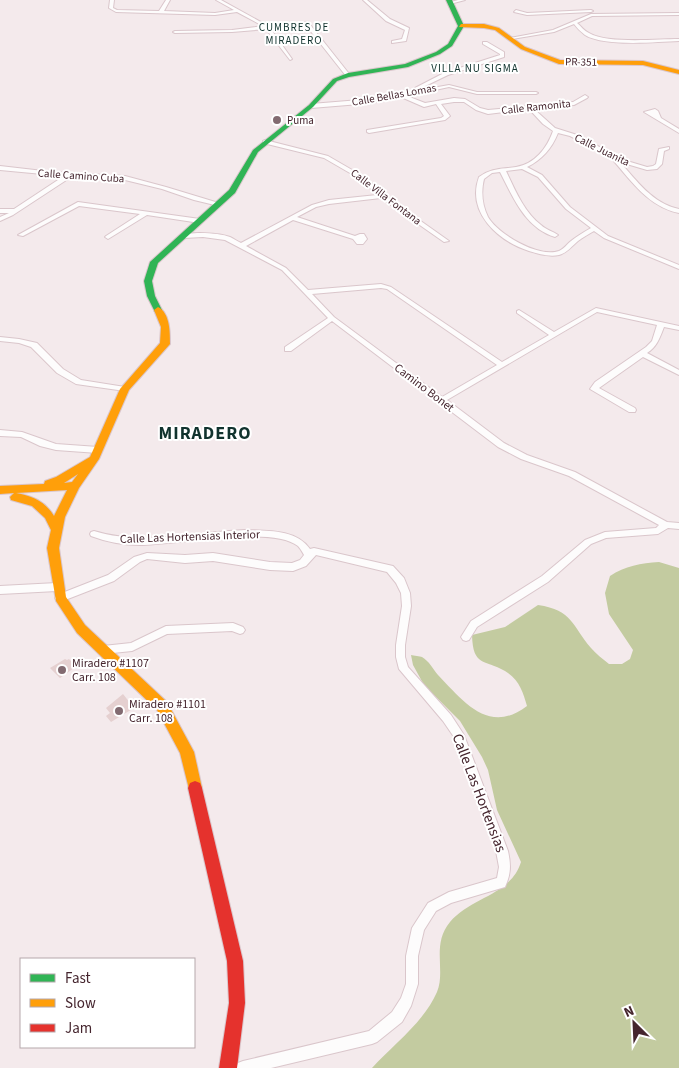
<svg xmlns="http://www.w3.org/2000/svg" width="679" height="1068" font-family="'Source Sans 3',sans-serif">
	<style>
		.forest { fill: #c3cba0 }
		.building { fill: #e5d0d0 }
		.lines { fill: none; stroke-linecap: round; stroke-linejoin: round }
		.street-casing { stroke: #dac6cb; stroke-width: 2 }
		.fast-casing { stroke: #dac6cb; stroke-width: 2 }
		.slow-casing { stroke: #dac6cb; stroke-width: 2 }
		.jam-casing { stroke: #dac6cb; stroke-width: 2 }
		.street { fill: #fdfcfc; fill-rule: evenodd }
		.fast { fill: #30b455; fill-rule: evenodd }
		.slow { fill: #ff9f0a; fill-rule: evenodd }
		.jam { fill: #e5322d; fill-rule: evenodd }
		.poi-dot { fill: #826a70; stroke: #fff; stroke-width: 2 }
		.labels { text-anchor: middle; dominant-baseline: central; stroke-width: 4; stroke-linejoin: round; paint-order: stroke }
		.far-neighbourhood-label { font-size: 11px; letter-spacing: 1px; fill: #11332e; stroke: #fff }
		.far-street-label { font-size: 11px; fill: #45252e; stroke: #fff }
		.far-poi-label { font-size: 11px; fill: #45252e; stroke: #fff; text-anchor: start }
		.street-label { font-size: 12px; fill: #45252e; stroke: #fff }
		.poi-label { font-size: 12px; fill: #45252e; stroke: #fff; text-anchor: start }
		.near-street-label { font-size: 15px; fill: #45252e; stroke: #fff }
		.district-label { font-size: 18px; font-weight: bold; letter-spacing: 1px; fill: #11332e; stroke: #fff }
	</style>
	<rect width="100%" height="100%" fill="#f4eaec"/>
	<path class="forest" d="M659,562L679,568V1068H372C394,1044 424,1022 437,992C446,970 431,945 450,922C471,897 511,895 521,862L497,810L488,770L482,757L460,721L424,685L413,665L411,655C414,656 420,656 422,657C429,661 433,669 438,675C464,702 489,735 527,706C523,692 519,679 505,671C484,659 473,667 472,635L505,627L538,605C573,610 572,626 591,648C596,654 603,659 609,664H622L630,659L633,650L609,614L605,593L610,576C625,566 641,563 659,562Z"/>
	<path class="building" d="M65,659L67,660L69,659L73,663L71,665L74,668L60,678L50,668Z
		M123,694L134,708L111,722L106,716L110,713L106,708Z"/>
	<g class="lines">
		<defs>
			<path id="street" d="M110,0H114L113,8L117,10L159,11L166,0H170L164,11L215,13L234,10L216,0H221L268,26L308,22L350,75L346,76L305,24L270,28L292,59L290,60L266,29L232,32L175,33L173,32L175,31L232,30L263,26L237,12L215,15L116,12L109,8Z
				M363,0H367L390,19L409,28L406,41L392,43V41L402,39L405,30L386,21Z
				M458,0H465L450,4L448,3Z
				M516,10L527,13L591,10L593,11L591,12L527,15L514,12Z
				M679,13V15L592,16L577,23C581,26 584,31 589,33C607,44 657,39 679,39V41C656,42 604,47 585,35C581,32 577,28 574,24L554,32L512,39L510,38L553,30L591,14Z
				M483,42H487L504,52V57L448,75L419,89L415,88L444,73L500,55V54L483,44Z
				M449,85L477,92H536L538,93L536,94H477L449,87L407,96L425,103L454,98L465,99L480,108L488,110L573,102L585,95L588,97L587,98L574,105L534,109L555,128L574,134L627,161L647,167L653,166L656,164L659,149L669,147V149L664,151L662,164L657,169L647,170L620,162C636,180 653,204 679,209V213C649,207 632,182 613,160V158L570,136L558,133C552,148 542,160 527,167L542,175L570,207L608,236L679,265V269L604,238L594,231C589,234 583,237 578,241C572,246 567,253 559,255C549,257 539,254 529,251C498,241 466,212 479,177C491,168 502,169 516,167C535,164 547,148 553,131L543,124L529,109L488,114L476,110L464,102H454L441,104L450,116L445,120L369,133L367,132V130L441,118L444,116L436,104L424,107L401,97L372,103L311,108L308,106L311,104L372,99ZM522,169L538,177L566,209L591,228C584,232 577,236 571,241C567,244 564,249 559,251C538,258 498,234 488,217C482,205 481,191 484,179L492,173L500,172C513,197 525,228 555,237L558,235C553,231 546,230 541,225C524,212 515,190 506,171Z
				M655,109L658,111L661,118L679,129V133L644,112Z
				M265,140L328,156L366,178L384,195L449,241L444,242L381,198L329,204L316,207L297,217L355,236L360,234H364L367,239L363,244H357L353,239L293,220L246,246L286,268L308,290L381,284L391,287L502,362L549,335L517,313V311L519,310L554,332L596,308L679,326V330L664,327C660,337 657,347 647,353L679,370V375L643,357L599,388L635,408L636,410L635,412H629L590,389L595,382L646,347L652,341L657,325L597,312L447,400L504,443L527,455L575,472L667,522L679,523V529L668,528L658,534L606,538L591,544L548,582L477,627L469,640L466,641L463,640L461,637L471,621L542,576L585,540L605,532L656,528L659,525L569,476L521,459L498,447L332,321L291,351H285V347L328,318L282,270L225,240L203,237L184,238L181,236C190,231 220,233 230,237C234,239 237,241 241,243L312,205L329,200L377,195L362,180L324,158L263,143V141ZM381,288L387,289L497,365L442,397L334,317L312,294Z
				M0,166L52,172L125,176L166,187L222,204L219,206L194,200L162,189L125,180L71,177L13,215L0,221V217L9,213H0V209H14L64,176L0,170Z
				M78,202L200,219L203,221L200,223L147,215L108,239L105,237L106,236L140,214L79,206L23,236L18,235Z
				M0,337L19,339L37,343L63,369L81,380L125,387L129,389L125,391L76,384L57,373L31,347L19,343L0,341Z
				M0,430L22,432L56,444L98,447L102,450L98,453L56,450L40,446L21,437L0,436Z
				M245,530C267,531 296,529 310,549L314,548L393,566L404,578L410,593L411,606L405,645V657L408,667L451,715L464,735L508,851C511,865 511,874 505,887L451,903L436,911L424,930L418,956V984L411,1006L402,1022L377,1042L372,1044L271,1068H236L238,1063L243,1061L369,1031L392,1012L401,998L406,984V956L412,928L428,903L449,892L497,878L499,867L496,851L456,740L443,721L399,669L396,657V645L402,606L401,593L396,583L387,572L316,555L306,566L293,571L270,570L213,561L185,563L147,559L140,562L114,581L60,602L57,601L55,598L57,595L108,575L134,557L147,553L185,555L213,553L270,562L292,563L300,560L304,555C303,553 300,548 298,546C272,525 175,545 140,545C123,545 107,542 91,536L90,534L91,532L94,531C142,546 195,532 245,530Z
				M57,583L60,584L62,587L60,590L57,591L0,594V586Z
				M233,623L243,627L245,630L243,633L240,634L232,631L167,634L132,651L103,654L100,653L98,650L100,647L103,646L131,643L166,626Z"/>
			<path id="fast" d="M446,0H452L464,26L452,46L440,54L408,67L349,77L337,81L313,107L258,152L235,193L158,263L152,281L155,296L162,310L161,312H155L147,296L144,281L150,262L229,190L253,150L309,105L333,79L348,73L405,64L436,52L448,44L458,26Z"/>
			<path id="slow" d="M461,24H484L499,28L525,47L560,60L643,61L679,70V74L643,65L559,64L521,49L495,30L484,28L459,27Z
				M158,307C170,313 170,332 170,344L129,390L99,459L79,488L65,517L59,548L66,597L85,625L167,702L194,752L202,788L200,793L195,795L190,793L180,753L157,710L77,633L56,601L47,548L51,530L45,518L32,506L11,500L10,497L14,493L0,494V486L44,484L45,481L56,477L90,457L120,389L160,343L161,327L154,310ZM78,474L72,482L64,483ZM67,490L54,516C45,501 32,496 16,493Z"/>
			<path id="jam" d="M195,781L200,783L202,788L243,961L245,1003L237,1068H219L229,1003L227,961L188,788L190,783Z"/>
		</defs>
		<use href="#street" class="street-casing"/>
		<use href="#fast" class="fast-casing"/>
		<use href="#slow" class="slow-casing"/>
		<use href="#jam" class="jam-casing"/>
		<use href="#street" class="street"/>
		<use href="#fast" class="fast"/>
		<use href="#slow" class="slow"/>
		<use href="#jam" class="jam"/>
	</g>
	<g class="poi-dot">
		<circle cx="277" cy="120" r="5"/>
		<circle cx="62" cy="670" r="5"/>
		<circle cx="119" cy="711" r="5"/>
	</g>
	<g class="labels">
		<g class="far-neighbourhood-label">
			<text x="294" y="27">CUMBRES DE<tspan x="294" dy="13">MIRADERO</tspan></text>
			<text x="475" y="68">VILLA NU SIGMA</text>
		</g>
		<g class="far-street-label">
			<text transform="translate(581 62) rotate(1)">PR-351</text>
			<text transform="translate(394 95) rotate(-10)">Calle Bellas Lomas</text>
			<text transform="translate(536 107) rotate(-6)">Calle Ramonita</text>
			<text transform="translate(602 150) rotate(26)">Calle Juanita</text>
			<text transform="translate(81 176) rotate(4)">Calle Camino Cuba</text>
			<text transform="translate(386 197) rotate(37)">Calle Villa Fontana</text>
		</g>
		<g class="far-poi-label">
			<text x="287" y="120">Puma</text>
		</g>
		<g class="street-label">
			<text transform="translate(424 388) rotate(37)">Camino Bonet</text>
			<text transform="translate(190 537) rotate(-2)">Calle Las Hortensias Interior</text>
		</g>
		<g class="poi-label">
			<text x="72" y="663">Miradero #1107<tspan x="72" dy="14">Carr. 108</tspan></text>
			<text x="129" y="704">Miradero #1101<tspan x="129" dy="14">Carr. 108</tspan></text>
		</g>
		<g class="near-street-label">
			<text transform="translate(479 793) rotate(69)">Calle Las Hortensias</text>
		</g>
		<g class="district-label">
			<text x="205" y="433">MIRADERO</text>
		</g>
	</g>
	<rect x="20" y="958" width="175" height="90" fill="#ffffff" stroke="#b5a8ab"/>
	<rect x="30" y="974" width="25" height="8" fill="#30b455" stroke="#b5a8ab"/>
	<text x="65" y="983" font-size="15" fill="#45252e">Fast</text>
	<rect x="30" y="999" width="25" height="8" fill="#ff9f0a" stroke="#b5a8ab"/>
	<text x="65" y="1008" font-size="15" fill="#45252e">Slow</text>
	<rect x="30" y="1024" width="25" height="8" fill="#e5322d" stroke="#b5a8ab"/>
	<text x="65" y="1033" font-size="15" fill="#45252e">Jam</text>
	<g transform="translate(634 1023) rotate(336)" stroke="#ffffff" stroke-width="4" paint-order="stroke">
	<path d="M0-4L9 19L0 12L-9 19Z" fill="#45252e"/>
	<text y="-8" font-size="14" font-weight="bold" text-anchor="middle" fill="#45252e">N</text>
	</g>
</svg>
